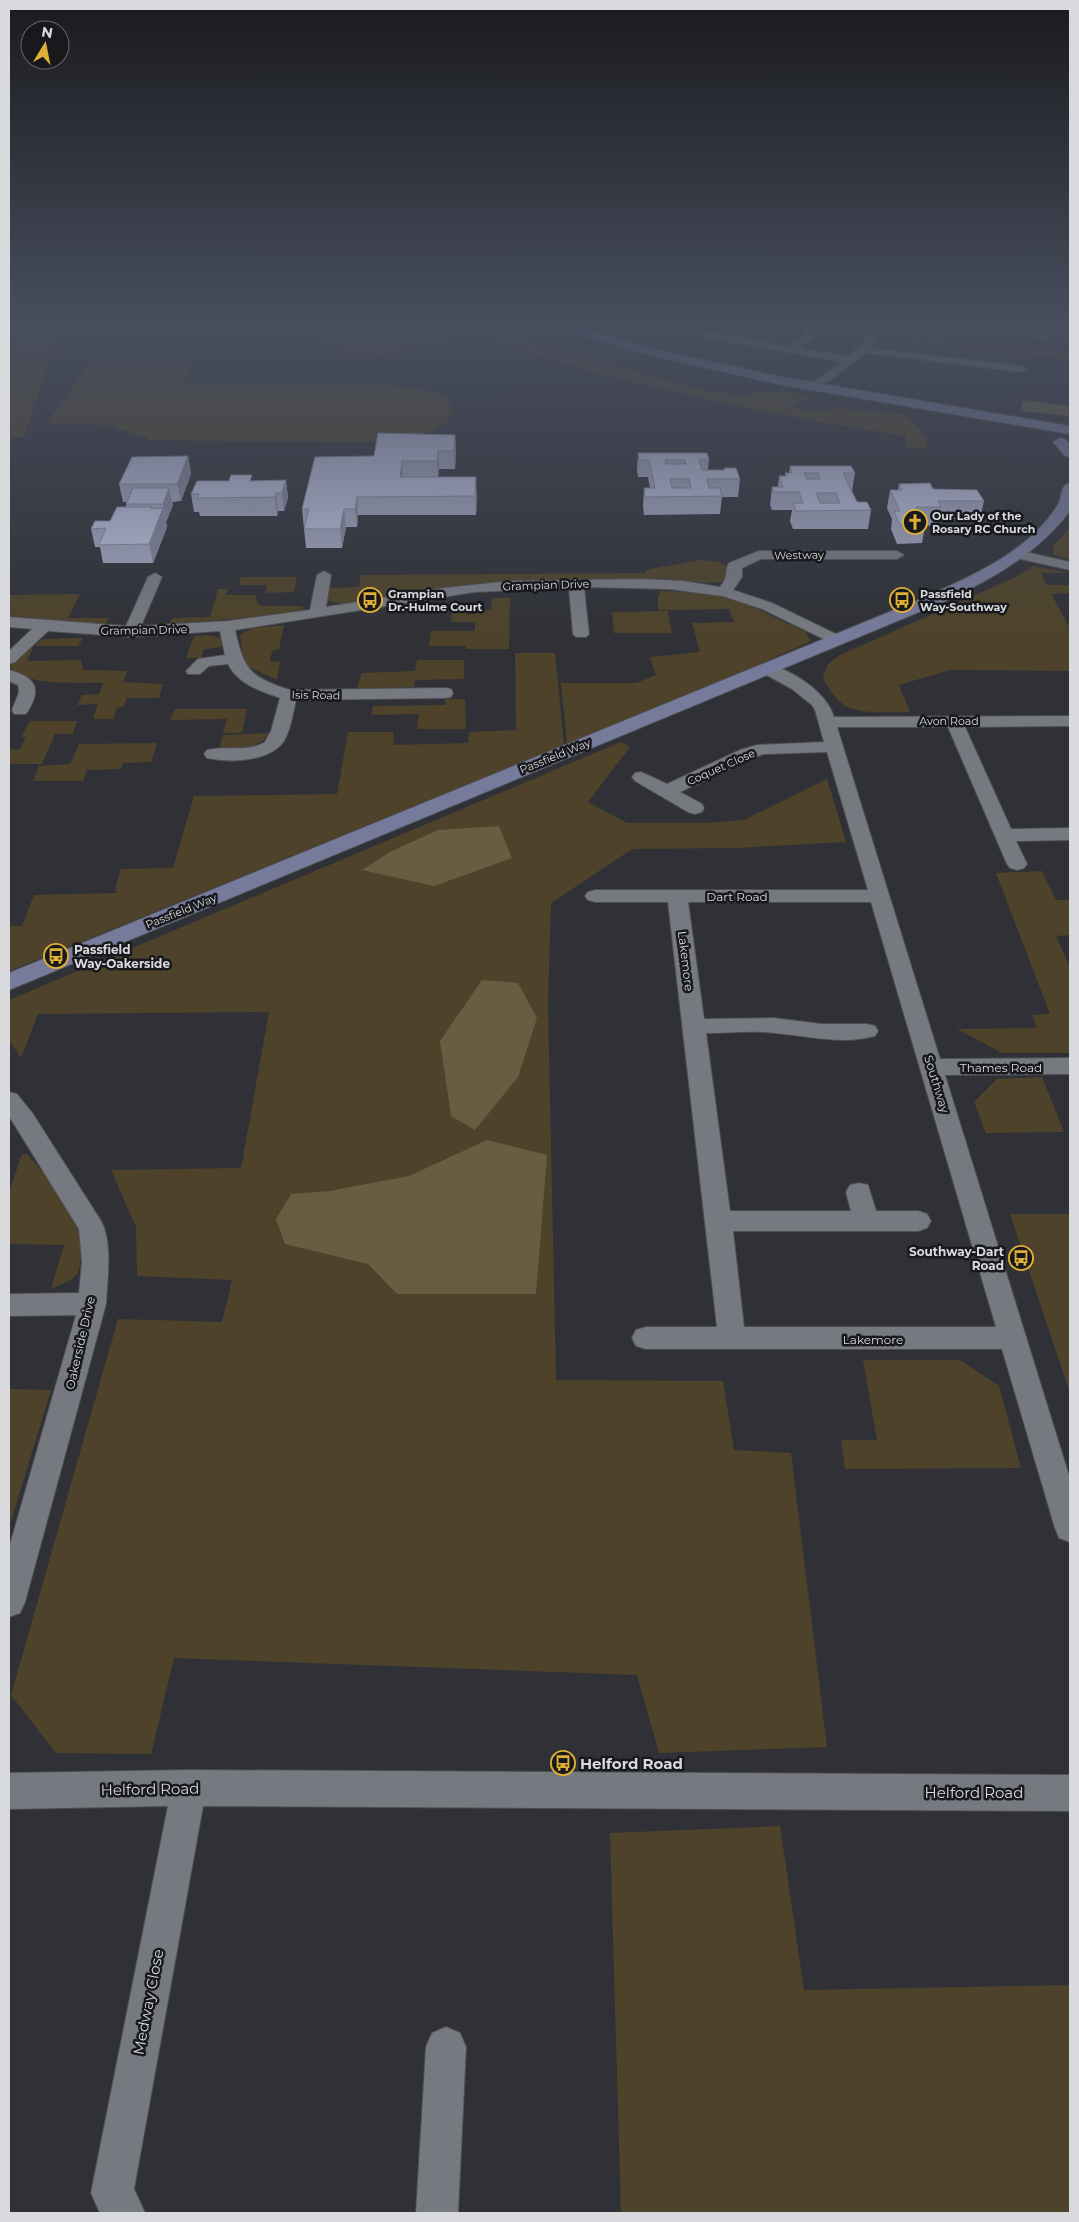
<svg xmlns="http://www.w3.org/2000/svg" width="1079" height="2222" font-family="Montserrat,sans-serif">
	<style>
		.green { fill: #4e432a }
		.forest { fill: #685d43 }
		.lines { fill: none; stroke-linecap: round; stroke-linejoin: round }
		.street-casing { stroke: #4e4f54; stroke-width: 2 }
		.secondary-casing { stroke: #4e4f54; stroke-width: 2 }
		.street { fill: #777980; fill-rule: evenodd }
		.secondary { fill: #777b9b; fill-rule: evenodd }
		.wall { fill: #a2a6bf }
		.shaded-wall { fill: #84879b }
		.building { fill: #bcc1de; stroke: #84879b; fill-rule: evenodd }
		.labels { text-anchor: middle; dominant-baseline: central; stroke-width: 5; stroke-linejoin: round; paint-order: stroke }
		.far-poi-label { font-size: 11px; font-weight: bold; fill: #d9dade; stroke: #18191c; text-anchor: start }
		.far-street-label { font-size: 11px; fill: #d9dade; stroke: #18191c }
		.street-label { font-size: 12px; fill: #d9dade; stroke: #18191c }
		.poi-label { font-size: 12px; font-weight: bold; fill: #d9dade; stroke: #18191c; text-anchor: start }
		.near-poi-label { font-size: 15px; font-weight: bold; fill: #d9dade; stroke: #18191c; text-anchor: start }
		.near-street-label { font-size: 15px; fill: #d9dade; stroke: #18191c }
	</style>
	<rect width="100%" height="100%" fill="#303137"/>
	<path class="green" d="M9,322H63L24,437H9Z
		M285,322H419L456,340L358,360Z
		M431,322H464L499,335L507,333L500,329L520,325L546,334L530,338L536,345L710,392L744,395L757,391L771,393L784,391L813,397L798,402L793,407L814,412L835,408L904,414L927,437L925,449L905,447L906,436C758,413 611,382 469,334L462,336Z
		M977,322H1042L1039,330L1033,331L981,326Z
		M894,334L1070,353V359L890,339Z
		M89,365H193L182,385H388C406,387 428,387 444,397C448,399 452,405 452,409C455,431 404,438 389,440C360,443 330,441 301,441C250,441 200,441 149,440L148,438L119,429L115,425L46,424Z
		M1070,528V560L1053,555V546Z
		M700,560L720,562L728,567V578L720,582L705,583L681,580L609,579L506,581L463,585L341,604L328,601L326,596L328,588L359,587L361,575L646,573V570Z
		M1033,566L1070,573H1041L1046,585H1070V593L1051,594L1070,628V671L950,670L899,685L910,712C892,712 866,714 850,708C838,704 828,688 823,678L828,664L840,655L1016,577Z
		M241,577H297L294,592L266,593L267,585H239Z
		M218,589H228L226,595H257L256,599L260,606H303V610L270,616L169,624L173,618L210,617Z
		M661,591L701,592L729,598L753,607L806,632L811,641L753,667L567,744L561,683H636L656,675L650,657L700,652L692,623L734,622L729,609L658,610V596Z
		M80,594L68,618H109L105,625L9,616V595Z
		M492,598H510L509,649H466V646H429L431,631H475V622H451L452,610H491Z
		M668,611L672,633H614L612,612Z
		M284,625L279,649L272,651L270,661L280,662L277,680L249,667L242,653L240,635L253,628Z
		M207,635L221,638L223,647L204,649L201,658H186L194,636Z
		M83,638L78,646H34L27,661L81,660L83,670L127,671L123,682L163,684L159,698H127L123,707L117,708L113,719H93L98,704L77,705L82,695L99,694L103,683C79,682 26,687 10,667L13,663L43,639Z
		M515,653H555L564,745L9,971V926H22L34,895L117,893L115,890L121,869L173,868L194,796L337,794L348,732H393L394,745L468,743L469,732L516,730Z
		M417,660H464V679L415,680L414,687L368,688L361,691L357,688L362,673L415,671Z
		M445,699H465L466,729H417L419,714L371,715L373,706L446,705Z
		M175,709H247L242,733H223L227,719L170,720Z
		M30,721H77L73,734H55L42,764H9V750L20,749L26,737H21Z
		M271,733C255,750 240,749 219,750L223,735Z
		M621,742L630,747L588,802L627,823H706L744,820L827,779L846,842L735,848L632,849L551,903L548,1005L556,1380L723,1381L734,1450L791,1453L827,1747L659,1753L637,1675L174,1658L151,1754L56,1753L11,1695L118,1319L222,1322L232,1280L137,1276L136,1227L111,1170L241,1168L269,1012L38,1014L21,1058L9,1040V1000Z
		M157,743L151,762L123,763L121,769L87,770L83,781H33L39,766L70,764L79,744Z
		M1042,871L1056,900H1070V935L1056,936L1070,967V1053H1002L957,1029L1037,1028L1032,1015L1050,1014L996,873Z
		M1042,1077L1064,1132L986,1133L974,1102L997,1079Z
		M22,1154H27L60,1193L77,1227L84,1244L78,1274L69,1281L51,1289L64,1245L9,1244V1192Z
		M1010,1214H1070V1393Z
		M863,1360H960L999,1386L1021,1468L845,1469L841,1440H877Z
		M9,1389L51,1390L9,1528Z
		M780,1826L804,1990L1070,1985V2213H621L610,1833Z"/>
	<path class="forest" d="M1023,400L1070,406V416L1020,411Z
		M499,826L512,858L434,886L362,870L390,852L438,830Z
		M482,980L518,983L537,1018L518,1077L475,1130L451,1116L440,1041Z
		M487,1140L547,1155L536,1294H397L368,1264L285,1244L276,1219L291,1194L329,1191L409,1176Z"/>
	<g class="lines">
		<defs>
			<path id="street" d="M632,322H691L701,330L788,346L803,337V322H813V338L799,348L848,356L866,340L877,322H887L870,348L1021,366L1026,369L1021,372L865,353L836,376L813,390L809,389L807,387L809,385L842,362L698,336L684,327H636L632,326Z
				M919,322H954L1040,331L1044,322H1054L1049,335L1044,338L924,325Z
				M1017,550L1070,562V570L1012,557L1010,554Z
				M759,551H897L904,555L897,559H761L742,568V577L733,590L772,603L842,637L844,640L842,643L836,645L762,609L723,596L669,589L584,587L589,634L586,637H576L573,634L569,588L475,592L235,630C244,670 250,677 290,690L445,688L451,689L453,693L451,697L445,698L296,700C293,713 291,729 284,741C270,762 229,763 207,758L204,754L207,750C227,745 247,753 265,742L271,731L280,698C260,691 238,684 228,664L209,666L200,674H188L186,671L198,659L225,655L220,631L131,637L48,631L15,662L9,664V651L32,629L9,627V617L126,626L148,577L155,573L162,577L141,626L228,621L310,610L317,575L324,571L331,575L326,607L444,588L510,581L641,579L683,581L720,587C730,575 724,570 729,563Z
				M767,664C792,670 826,691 834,717L1070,716V726L965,727L1011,829L1070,828V840L1016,841L1027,864L1024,868L1017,870L1010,868L1007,864L948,727H837L940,1059L1070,1058V1074L945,1075L1070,1479V1542L1059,1538L1055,1528L1002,1349H646L636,1346L632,1338L636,1330L646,1327H717L668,902H595L588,900L585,896L588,892L595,890H868L827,752L764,754L752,758L680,792L702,804L704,808L702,812L695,814L688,812L635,781L632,777L635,773L641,772L667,784L740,750L757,745L824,742L815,710L812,705L792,689L761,672L759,669L761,666ZM688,902H871L996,1327H744L733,1231H918L927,1228L931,1221L927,1214L918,1211H876L868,1185L859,1183L850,1185L846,1192L851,1211H730L706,1033C729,1033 753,1030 775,1033C807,1036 843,1045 875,1036L878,1031L875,1026L867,1024H822L773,1018L704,1019Z
				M9,670C36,677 43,689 26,714H14L12,710L19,692L18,685L9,681Z
				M9,1092L17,1094L33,1114L101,1221C113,1243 107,1280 106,1304L25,1602L20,1613L9,1617V1548L76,1315L9,1316V1294L79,1293L82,1261L79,1229L9,1116Z
				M189,1770L1070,1775V1811L203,1806L134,2189L145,2213H100L91,2193L168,1806L9,1809V1773Z
				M446,2027L460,2033L466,2047L458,2213H416L426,2047L432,2033Z"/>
			<path id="secondary" d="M542,322H562L658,350L782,377L1070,426V434L782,385L652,356L544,324Z
				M1060,438L1065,439L1070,445V457L1065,456L1053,442Z
				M1070,483V511C1038,553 995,577 948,600L9,990V973L916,601C965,579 1027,554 1057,506C1062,500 1060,491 1065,485Z"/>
		</defs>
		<use href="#street" class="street-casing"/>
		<use href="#secondary" class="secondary-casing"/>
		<use href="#street" class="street"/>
		<use href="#secondary" class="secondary"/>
	</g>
	<path class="wall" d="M455,435L456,452L455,469H439L438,477L477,494L476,515H358L357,527H346L342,548H306L302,509L374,456Z
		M638,453L709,459L708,470H724V468L740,479L738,497H722L720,514L644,515L643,506L644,488H650L648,477H638L637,471Z
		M188,456L191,474L181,501L172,502L173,505L166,522L167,527L153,563H103L100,547H95L91,529L110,521L126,507V504L127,502H123L119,484Z
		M790,466L855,473L852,491L857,502L871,510L868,529H793L790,521L792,510H772L770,505L772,487H778L779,476H785V473H789Z
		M286,480L288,498L284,511H278L277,516H200L199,512H194L191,494L253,481Z
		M899,484L933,489L984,501L980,519H938L937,525L925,526L922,543L897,544L891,529L892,519L887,508L890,490H898Z"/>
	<path class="shaded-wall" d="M455,435L456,452L455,469L454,451Z
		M438,451L439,469L438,478L437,461Z
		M188,456L191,474L181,501L177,484Z
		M402,461L403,479L400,477Z
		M476,477L477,494L476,515L475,496Z
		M286,480L288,498L284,511L282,493Z
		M169,488L173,505L166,522L163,504Z
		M276,493L278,511L277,516L275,497Z
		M357,497L358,515L357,527L355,509Z
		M163,508L167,527L153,563L149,544Z
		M344,509L346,527L342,548L340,529Z"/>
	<path class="building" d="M378,433L455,435L454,451H438L437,461H402L400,477H476L475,496L357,497L355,509H344L340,529H304L309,509H302L315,457L374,456Z
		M638,453H707L709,459H699L702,470H725L724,468H736L740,479H707L709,488H720L722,496L645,497L644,488H655L649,460H639ZM665,460H685L686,464H666ZM670,479H689L691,488H672Z
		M188,456L177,484H119L132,457Z
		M790,466H851L855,473H843L857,502H867L871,510L796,511L793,503H803L799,492H774L772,487H783L779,476H787L785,473H792ZM804,473H818L820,479H807ZM816,493H836L840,503H820Z
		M231,475H252L250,481L286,480L282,493H276L275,497L197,498L199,494H191L197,481H229Z
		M930,483L933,489L977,490L984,501H938L941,507H916L925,525H900L894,511H900L890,490H902L899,484Z
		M133,488H169L163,504H126Z
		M117,507H152L151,509L163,508L149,544L99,545L106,528L91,529L95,521H110Z"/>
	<linearGradient id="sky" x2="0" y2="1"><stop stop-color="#1a1b1e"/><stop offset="0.51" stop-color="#484e5e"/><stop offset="1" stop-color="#484e5e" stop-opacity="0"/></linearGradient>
	<rect width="1079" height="633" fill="url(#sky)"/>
	<defs>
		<symbol id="church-ring" viewBox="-11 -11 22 22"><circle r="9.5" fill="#18191c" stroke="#dfb034" stroke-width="1.5"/><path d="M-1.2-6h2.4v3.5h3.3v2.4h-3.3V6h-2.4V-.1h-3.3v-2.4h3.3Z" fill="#dfb034"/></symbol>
		<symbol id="bus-ring" viewBox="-11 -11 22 22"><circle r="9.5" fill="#18191c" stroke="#dfb034" stroke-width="1.5"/><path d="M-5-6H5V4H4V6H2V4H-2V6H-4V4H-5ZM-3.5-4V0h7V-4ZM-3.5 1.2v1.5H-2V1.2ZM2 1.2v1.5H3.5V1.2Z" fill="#dfb034"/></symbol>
	</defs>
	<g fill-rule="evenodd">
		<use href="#church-ring" x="901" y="508" width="28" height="28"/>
		<use href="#bus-ring" x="356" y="586" width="28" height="28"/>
		<use href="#bus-ring" x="888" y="586" width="28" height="28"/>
		<use href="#bus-ring" x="42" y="942" width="28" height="28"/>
		<use href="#bus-ring" x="1007" y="1244" width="28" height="28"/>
		<use href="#bus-ring" x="549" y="1749" width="28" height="28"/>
	</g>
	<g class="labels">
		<g class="far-poi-label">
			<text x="932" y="516">Our Lady of the<tspan x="932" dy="13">Rosary RC Church</tspan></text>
			<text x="388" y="594">Grampian<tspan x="388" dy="13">Dr.-Hulme Court</tspan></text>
			<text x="920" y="594">Passfield<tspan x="920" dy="13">Way-Southway</tspan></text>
		</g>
		<g class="far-street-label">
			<text transform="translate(799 555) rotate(-1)">Westway</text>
			<text transform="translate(546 585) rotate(-2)">Grampian Drive</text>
			<text transform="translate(144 630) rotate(-1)">Grampian Drive</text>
			<text transform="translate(316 695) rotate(1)">Isis Road</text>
			<text x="949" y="721">Avon Road</text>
			<text transform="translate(555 756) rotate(-22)">Passfield Way</text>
			<text transform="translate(721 767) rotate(-24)">Coquet Close</text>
			<text transform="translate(181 911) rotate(-22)">Passfield Way</text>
		</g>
		<g class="street-label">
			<text x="737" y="896">Dart Road</text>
			<text transform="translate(686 961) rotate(83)">Lakemore</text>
			<text x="1001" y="1067">Thames Road</text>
			<text transform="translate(937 1084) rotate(73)">Southway</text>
			<text x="873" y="1339">Lakemore</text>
			<text transform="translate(80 1343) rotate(-77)">Oakerside Drive</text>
		</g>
		<g class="poi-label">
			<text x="74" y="949">Passfield<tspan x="74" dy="14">Way-Oakerside</tspan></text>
			<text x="1004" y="1251" text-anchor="end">Southway-Dart<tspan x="1004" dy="14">Road</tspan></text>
		</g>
		<g class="near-poi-label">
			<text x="580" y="1763">Helford Road</text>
		</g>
		<g class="near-street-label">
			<text transform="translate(150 1789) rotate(-1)">Helford Road</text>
			<text x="974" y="1792">Helford Road</text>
			<text transform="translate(148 2002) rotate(-79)">Medway Close</text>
		</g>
	</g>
	<rect width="1079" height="2222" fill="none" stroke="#d9dade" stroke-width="20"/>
	<g transform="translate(45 45) rotate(10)"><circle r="24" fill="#18191c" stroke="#65666a"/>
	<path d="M0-4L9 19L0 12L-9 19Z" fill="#dfb034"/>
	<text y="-8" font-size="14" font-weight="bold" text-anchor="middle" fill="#d9dade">N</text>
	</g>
</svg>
